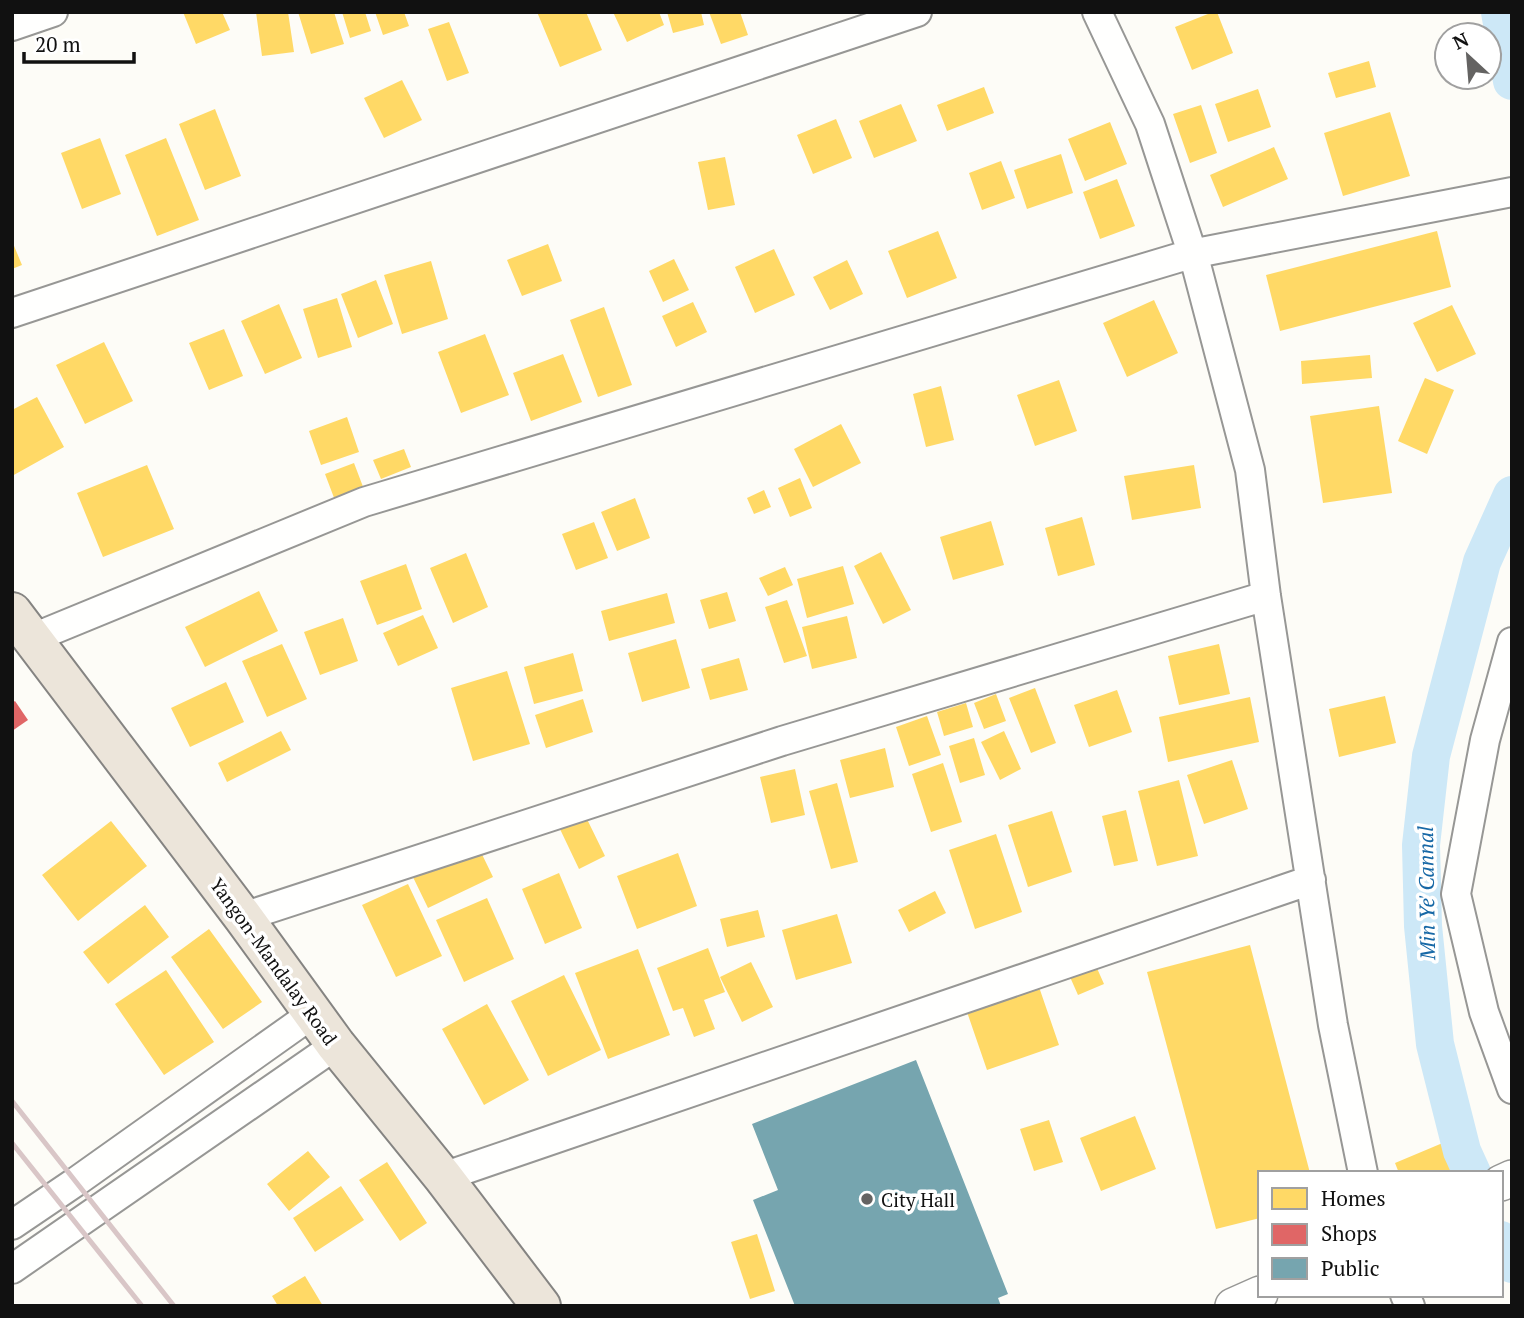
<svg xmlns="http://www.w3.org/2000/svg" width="1524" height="1318" font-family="'PT Serif',serif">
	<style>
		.homes { fill: #ffd966 }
		.shops { fill: #e06666 }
		.public { fill: #76a5af }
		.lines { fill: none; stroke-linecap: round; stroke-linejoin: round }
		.canal { stroke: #cde8f7; stroke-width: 38 }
		.minor-casing { stroke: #979795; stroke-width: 32 }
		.tertiary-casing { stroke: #979795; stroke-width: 38 }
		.trunk-casing { stroke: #858482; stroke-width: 42 }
		.minor { stroke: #fffffe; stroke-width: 28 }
		.tertiary { stroke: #fffffe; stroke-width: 35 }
		.trunk { stroke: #ece5da; stroke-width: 38 }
		.rail { stroke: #d9c6c7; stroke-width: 5 }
		.poi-dot { fill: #646362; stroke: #fff; stroke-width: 2.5 }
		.labels { text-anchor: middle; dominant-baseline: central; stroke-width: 7; stroke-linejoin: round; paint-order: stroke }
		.street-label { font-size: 19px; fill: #111; stroke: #fff }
		.poi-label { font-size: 19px; fill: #111; stroke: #fff; text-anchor: start }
		.water-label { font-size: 21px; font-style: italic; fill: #1768a6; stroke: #fff }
	</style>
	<rect width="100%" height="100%" fill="#fdfcf7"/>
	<path class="homes" d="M183,12H222L230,30L196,44Z
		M256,12H288L294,52L262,56Z
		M298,12H334L344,44L311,54Z
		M342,12H365L371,31L350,38Z
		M375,12H404L409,26L383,35Z
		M537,12H586L602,50L560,67Z
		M613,12H659L664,25L627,42Z
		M667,12H701L704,25L673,33Z
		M709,12H740L748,35L721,44Z
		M1213,12H1217L1233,53L1192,70L1175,27Z
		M449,22L469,73L447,81L428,29Z
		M1369,61L1376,87L1336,98L1328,73Z
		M402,80L422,120L384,138L364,98Z
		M984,87L994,113L947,131L937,105Z
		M1258,89L1271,127L1228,142L1215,104Z
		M901,104L917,141L874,158L859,121Z
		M1201,105L1217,153L1190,163L1173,114Z
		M215,109L241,176L205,190L179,124Z
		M1390,112L1410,176L1343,196L1324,133Z
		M836,119L852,158L813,174L797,135Z
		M1110,122L1127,164L1085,181L1068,139Z
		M100,138L121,194L82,209L61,153Z
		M166,138L199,220L157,236L125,155Z
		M1274,147L1288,179L1223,207L1210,175Z
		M1061,154L1073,193L1027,209L1014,170Z
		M725,157L735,205L708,210L698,162Z
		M1001,161L1015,198L982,210L969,173Z
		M1117,179L1135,226L1100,239L1083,192Z
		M938,231L957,278L907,298L888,251Z
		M1437,231L1451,287L1280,331L1266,275Z
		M12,241L22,265L12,269Z
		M548,244L562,281L522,296L507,260Z
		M774,249L795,295L755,313L735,267Z
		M674,259L689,290L663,302L649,271Z
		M847,260L863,294L830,310L813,277Z
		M431,261L448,319L402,334L384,275Z
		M376,280L393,324L358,338L341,294Z
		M337,298L352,347L318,358L303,309Z
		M1154,300L1178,353L1127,377L1103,323Z
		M693,302L707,332L676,347L662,316Z
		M279,304L302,358L265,374L241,321Z
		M1452,305L1476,354L1437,372L1413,323Z
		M604,307L632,385L598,397L570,320Z
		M224,329L243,376L209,390L189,343Z
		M485,334L509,395L461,413L438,352Z
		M104,342L133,401L85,424L56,365Z
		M563,354L582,402L531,421L513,373Z
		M1370,355L1372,378L1302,384L1301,361Z
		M1425,378L1454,390L1427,454L1398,441Z
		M1059,380L1077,431L1035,446L1017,395Z
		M941,386L954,440L926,447L913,394Z
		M37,397L64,447L12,476V410Z
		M1379,406L1392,493L1323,503L1310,416Z
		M347,417L359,452L321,465L309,431Z
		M841,424L861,463L813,487L794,449Z
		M404,449L411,467L381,479L373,460Z
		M354,463L365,492L336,503L325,474Z
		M147,465L174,529L103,557L77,493Z
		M1194,465L1201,508L1132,520L1124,476Z
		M800,478L812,508L790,517L778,488Z
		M764,490L771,507L754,514L747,498Z
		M635,498L650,538L617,551L601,512Z
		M1082,517L1095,565L1058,576L1045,528Z
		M991,521L1004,565L953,580L940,537Z
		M594,522L608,558L576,570L562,534Z
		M881,552L911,610L883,624L854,566Z
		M466,553L488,607L453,623L430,568Z
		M406,564L422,609L377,625L360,581Z
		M843,566L854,604L807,618L797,579Z
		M785,567L793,585L768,596L759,578Z
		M259,591L278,631L205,667L185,627Z
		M727,592L736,621L709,629L700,600Z
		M667,593L675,623L609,641L601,611Z
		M787,600L807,656L784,663L765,607Z
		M423,615L438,648L398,666L383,633Z
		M847,616L857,658L812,669L802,627Z
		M343,618L358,661L320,675L304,632Z
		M676,639L690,688L642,702L628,653Z
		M282,644L307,699L267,717L242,661Z
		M1219,644L1230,694L1179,705L1168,656Z
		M573,653L583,691L534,704L524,667Z
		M739,658L748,690L710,700L701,669Z
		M507,671L530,744L473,761L451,688Z
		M226,682L244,722L190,747L171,708Z
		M1035,688L1056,743L1031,753L1009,698Z
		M1117,690L1132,732L1089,747L1074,705Z
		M996,694L1006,721L984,729L974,703Z
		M1385,696L1396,743L1339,757L1329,709Z
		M1250,697L1259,742L1168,762L1159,717Z
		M583,699L593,732L546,748L535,715Z
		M966,703L973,727L944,736L937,712Z
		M927,716L941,755L909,766L896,727Z
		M281,731L291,750L227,782L218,763Z
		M1004,731L1021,769L1000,780L981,742Z
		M974,738L985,775L960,783L949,746Z
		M885,748L894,787L850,798L840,760Z
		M1232,760L1248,809L1204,824L1187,775Z
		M943,763L962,822L931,832L912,774Z
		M795,769L805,815L771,823L760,777Z
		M1179,780L1198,856L1157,866L1138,791Z
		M837,783L858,862L831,869L809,791Z
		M1126,810L1138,861L1114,866L1102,816Z
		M1052,811L1072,872L1028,887L1008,825Z
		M585,815L605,856L579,869L559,827Z
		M111,821L147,866L78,921L42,875Z
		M996,834L1022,912L975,929L949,850Z
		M476,842L493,877L428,908L411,873Z
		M678,853L697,906L637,929L617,876Z
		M559,873L582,928L545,944L522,889Z
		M408,884L442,956L396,977L362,905Z
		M935,891L946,913L909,932L898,910Z
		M487,898L514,959L464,982L436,920Z
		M145,905L169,937L108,984L83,952Z
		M758,910L765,937L727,947L720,919Z
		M837,914L852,963L796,980L782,930Z
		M209,929L262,1002L223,1029L171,957Z
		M1250,945L1310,1173H1260V1218L1216,1229L1147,972Z
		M708,948L725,992L704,1000L715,1029L694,1037L683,1008L673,1011L657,968Z
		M638,949L670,1035L608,1059L575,973Z
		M751,962L773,1007L742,1022L720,977Z
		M1096,966L1104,984L1078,995L1070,977Z
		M166,970L214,1042L164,1075L115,1004Z
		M564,975L601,1050L548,1076L511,1001Z
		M1039,987L1059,1045L987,1070L967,1012Z
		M487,1004L529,1080L484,1105L442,1029Z
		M1135,1116L1156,1169L1101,1191L1080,1138Z
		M1049,1120L1063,1162L1034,1171L1020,1129Z
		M1445,1142L1458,1173H1399L1395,1163Z
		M308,1151L330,1177L289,1211L267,1184Z
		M387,1162L427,1223L400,1241L359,1180Z
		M341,1186L364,1220L315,1252L293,1218Z
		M757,1234L775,1291L750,1299L731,1242Z
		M305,1276L323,1306H278L272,1296Z"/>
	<path class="shops" d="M15,701L28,720L12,731V703Z"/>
	<path class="public" d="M916,1060L1008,1294L998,1298L1001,1306H823V1304L795,1306L753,1200L778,1190L752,1124Z"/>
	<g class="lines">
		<path class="canal" d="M1500,12L1512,81
			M1472,1173L1462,1151L1435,1044L1423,926L1421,845L1431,756L1482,562L1512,495
			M1501,1240L1512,1264"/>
		<defs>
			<path id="minor" d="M1097,12L1150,124L1197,268L1250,470L1266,596L1333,1025L1363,1173
				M12,26L53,12
				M12,313L917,12
				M33,638L364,502L1191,254L1512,192
				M1512,642L1485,740L1456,894L1484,1012L1512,1089
				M243,917L782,741L1266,596
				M443,1177L1311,880
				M12,1225L77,1181L312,1014
				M12,1269L336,1045
				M1405,1295L1410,1306"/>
			<path id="tertiary" d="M1501,1183L1512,1178
				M1233,1306L1260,1294"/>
			<path id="trunk" d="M12,612L243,917L336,1045L443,1177L541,1306"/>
		</defs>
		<use href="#minor" class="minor-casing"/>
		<use href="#tertiary" class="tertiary-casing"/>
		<use href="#trunk" class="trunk-casing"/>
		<use href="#minor" class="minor"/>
		<use href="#tertiary" class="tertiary"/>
		<use href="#trunk" class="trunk"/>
		<path class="rail" d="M12,1101L174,1306
			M12,1143L142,1306"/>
	</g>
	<circle class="poi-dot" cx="867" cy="1199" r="7"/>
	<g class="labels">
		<g class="street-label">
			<text transform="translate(274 961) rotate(54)">Yangon-Mandalay Road</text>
		</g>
		<g class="poi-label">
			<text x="881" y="1199">City Hall</text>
		</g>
		<g class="water-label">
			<text transform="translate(1426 893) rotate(-91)">Min Ye' Cannal</text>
		</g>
	</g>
	<rect width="1524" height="1318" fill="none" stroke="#111111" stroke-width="28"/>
	<rect x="1258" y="1171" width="245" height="126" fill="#ffffff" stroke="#a0a0a0" stroke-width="2"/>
	<rect x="1272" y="1188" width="35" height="21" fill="#ffd966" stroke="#a0a0a0" stroke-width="2"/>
	<text x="1321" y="1206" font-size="21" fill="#111111">Homes</text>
	<rect x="1272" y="1224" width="35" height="21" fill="#e06666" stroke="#a0a0a0" stroke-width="2"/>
	<text x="1321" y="1241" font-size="21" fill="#111111">Shops</text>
	<rect x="1272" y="1258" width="35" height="21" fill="#76a5af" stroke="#a0a0a0" stroke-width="2"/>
	<text x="1321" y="1276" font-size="21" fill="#111111">Public</text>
	<g transform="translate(1468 56) rotate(334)"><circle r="33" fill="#ffffff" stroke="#a0a0a0" stroke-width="2"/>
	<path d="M0-5L12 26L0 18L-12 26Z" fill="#646362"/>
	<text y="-10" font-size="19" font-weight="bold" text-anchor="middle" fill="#111111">N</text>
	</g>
	<path d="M24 52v10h110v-10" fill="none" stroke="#111111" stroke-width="3.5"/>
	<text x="35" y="52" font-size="21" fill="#111111" stroke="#ffffff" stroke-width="5" paint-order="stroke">20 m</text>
</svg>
